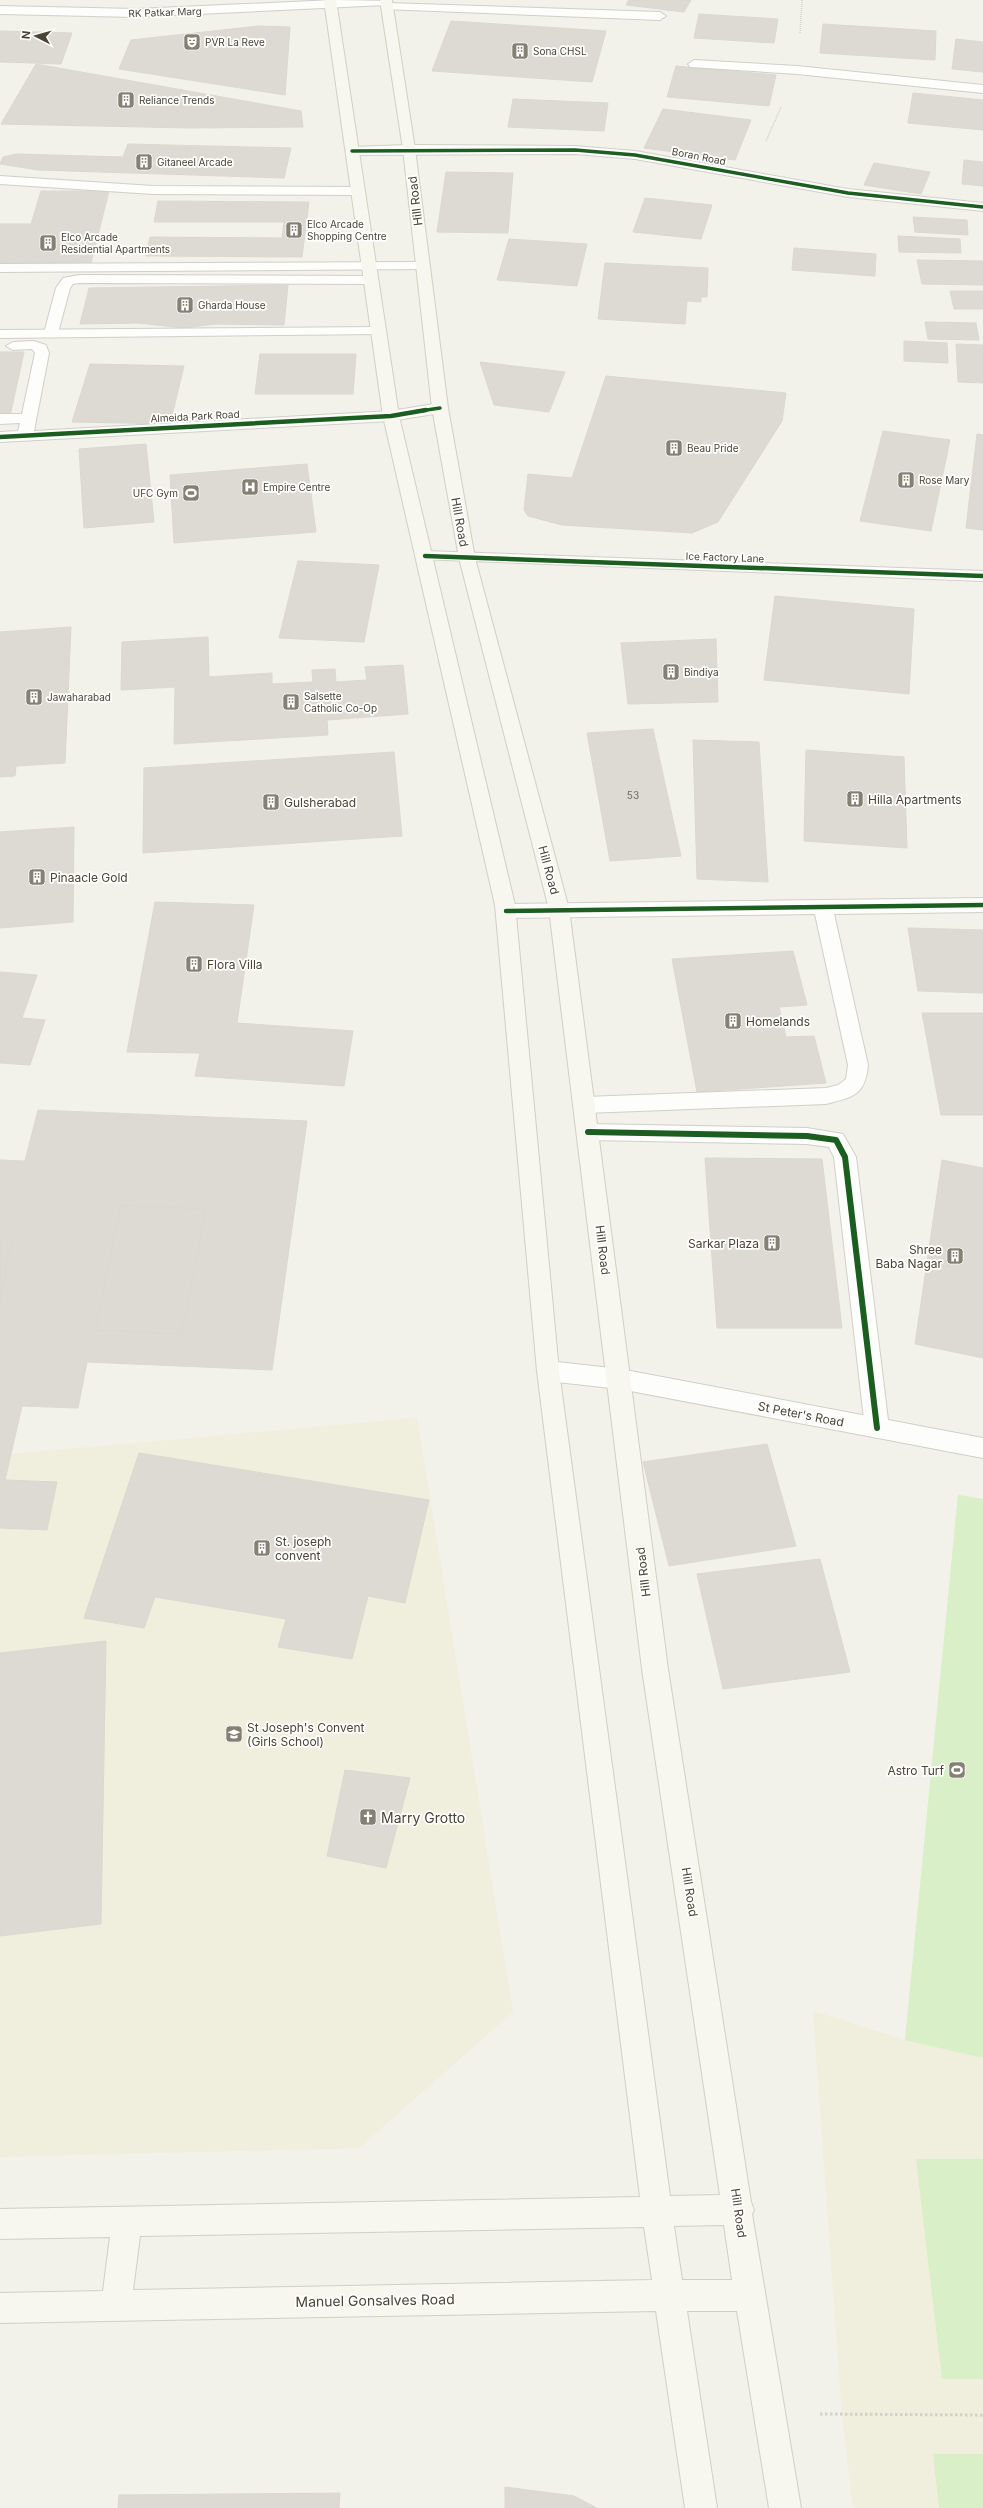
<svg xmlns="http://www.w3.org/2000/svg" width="983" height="2508" font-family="Inter,sans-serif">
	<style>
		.education { fill: #f0eedc }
		.green { fill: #d9efc8 }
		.building { fill: #dcdad2; stroke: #dad8d0 }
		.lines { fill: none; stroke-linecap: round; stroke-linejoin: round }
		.service-casing { stroke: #d0cfc8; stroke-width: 2 }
		.minor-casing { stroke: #d0cfc8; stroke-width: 2 }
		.tertiary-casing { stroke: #d0cfc8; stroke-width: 2 }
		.secondary-casing { stroke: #d2d0c1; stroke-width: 2 }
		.path-far1 { stroke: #d2d1ca; stroke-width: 1.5; stroke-dasharray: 1 1; stroke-linecap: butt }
		.path { stroke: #d2d1ca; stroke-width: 3; stroke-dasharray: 2.5 2.5; stroke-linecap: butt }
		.service { fill: #fdfdfc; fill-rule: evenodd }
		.minor { fill: #fdfdfc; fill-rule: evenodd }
		.tertiary { fill: #fdfdfc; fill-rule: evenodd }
		.secondary { fill: #f7f6ef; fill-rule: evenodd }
		.cycleway-far2-casing { stroke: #fff; stroke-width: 5 }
		.cycleway-far1-casing { stroke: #fff; stroke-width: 6 }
		.cycleway-casing { stroke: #fff; stroke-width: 8 }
		.cycleway-far2 { stroke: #1b5e20; stroke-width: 3.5 }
		.cycleway-far1 { stroke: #1b5e20; stroke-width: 4.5 }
		.cycleway { stroke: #1b5e20; stroke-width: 6 }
		.labels { text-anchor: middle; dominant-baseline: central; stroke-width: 3.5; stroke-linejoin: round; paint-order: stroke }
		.far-street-label { font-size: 10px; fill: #494435; stroke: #fff }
		.far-poi-label { font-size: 10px; fill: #494435; stroke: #fff; text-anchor: start }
		.number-label { font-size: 10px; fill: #6e6a5d }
		.street-label { font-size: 12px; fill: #494435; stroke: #fff }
		.poi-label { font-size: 12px; fill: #494435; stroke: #fff; text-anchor: start }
		.near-poi-label { font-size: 14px; fill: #494435; stroke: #fff; text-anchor: start }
		.near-street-label { font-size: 14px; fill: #494435; stroke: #fff }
	</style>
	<rect width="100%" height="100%" fill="#f2f1ea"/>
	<path class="education" d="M417,1418L513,2012L359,2148L0,2157V1455Z
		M958,1495L983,1499V2508H853L842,2414L813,2011L905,2040Z"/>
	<path class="green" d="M958,1495L983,1499V2058L905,2040Z
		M916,2159H983V2379H942Z
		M933,2454H983V2508H939Z"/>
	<path class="building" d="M629,0H691L684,12L626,5Z
		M699,14L778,19L774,43L694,38Z
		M451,21L606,31L592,82L432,71Z
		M823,24L936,31L935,60L820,53Z
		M259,26L290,27L285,95L119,69L131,40Z
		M0,31L72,33L61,64L0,62Z
		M956,39L983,42V72L952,69Z
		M36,64L301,111L303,127L191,128L1,124Z
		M676,66L776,75L769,106L667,97Z
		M913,93L983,100V130L908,123Z
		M513,99L608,103L604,131L508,127Z
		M663,109L751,120L735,160L644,148Z
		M128,144L291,148L284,178L38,170L0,164L3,157L16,154L123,157Z
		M964,160L983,162V186L962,184Z
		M874,163L930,172L921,194L864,185Z
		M446,172L513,173L508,233L437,232Z
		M41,191H109L91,263H0V224H31Z
		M645,198L712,205L701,239L633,232Z
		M158,201L309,202L302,257L146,256L150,237L282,238L284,222H154Z
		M913,217L967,220L968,235L915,232Z
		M898,236L960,239L961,253L899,252Z
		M509,239L587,244L577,286L497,280Z
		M794,248L876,254L875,276L792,270Z
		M917,260L983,261V285L922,284Z
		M605,263L708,268L707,297H701V302L687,301L685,324L598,319Z
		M288,285L284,325L216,324L184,328L138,323L80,324L89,288Z
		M950,291H983V309H954Z
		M925,322L976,323L979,340L928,339Z
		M904,341L947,343L948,363L904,361Z
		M956,344L983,345V383L958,382Z
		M0,352H24L10,416H0Z
		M260,354H356L353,394H255Z
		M480,362L565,372L549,412L494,405Z
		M90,364L184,366L170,424L72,422Z
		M606,376L786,393L782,421L718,522L692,533L562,525L528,516L524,510L528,474L572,478Z
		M883,431L950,440L931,531L860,521Z
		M977,434L983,435V530L966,528Z
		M146,444L154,522L84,528L79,449Z
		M307,464L316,532L174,543L170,475Z
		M298,561L379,565L364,642L279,638Z
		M775,596L914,609L909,694L764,680Z
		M71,627L65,763L16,766L15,776L0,777V632Z
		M208,637L209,677L272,673V684L313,682L312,670L335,669L336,682L367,680L365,667L403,665L408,714L327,720L328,735L174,744L175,687L121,690L122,642Z
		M716,639L718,702L628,704L621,643Z
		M653,729L681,856L610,861L587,733Z
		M693,740L759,742L768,882L697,879Z
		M806,750L904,757L907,848L804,841Z
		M394,752L402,836L143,853L144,768Z
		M74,827L73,922L0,928V832Z
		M155,902L254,905L237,1023L353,1031L344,1086L195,1076L200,1053L127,1052Z
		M908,928L983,930V993L918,991Z
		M793,951L807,1005L779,1007L786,1037L814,1036L826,1083L697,1092L672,959Z
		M0,972L37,975L22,1018L45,1020L30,1065L0,1063Z
		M922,1013H983V1115H941Z
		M38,1110L307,1121L272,1370L87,1362L78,1408L22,1406L5,1480L57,1482L47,1530L0,1528V1160L25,1161Z
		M705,1158L822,1159L842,1328H717Z
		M942,1160L983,1168V1358L915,1344Z
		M121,1205L206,1209L182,1334L95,1330Z
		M0,1238H12L0,1301Z
		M767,1444L796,1546L669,1566L643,1462Z
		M139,1453L429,1500L405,1603L368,1596L352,1659L278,1647L286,1619L155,1597L144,1628L84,1618Z
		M820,1559L850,1672L723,1689L697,1574Z
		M106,1641L101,1924L0,1936V1653Z
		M345,1770L410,1778L386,1868L327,1856Z
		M505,2487L574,2496L597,2508H505Z
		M340,2493L339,2508H118L119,2495Z"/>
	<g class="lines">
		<defs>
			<path id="service" d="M79,275L371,276L378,280L371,284L79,283L73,284L70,288L58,333L56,336H46L44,333L56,288L63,278Z"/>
			<path id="minor" d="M387,3L660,12L666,16L660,20L383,9L381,7Z
				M694,60L797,66L983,85V93L797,74L690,67L688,64Z
				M409,145L575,146L635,151L848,189L983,203V211L848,197L635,159L575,154L352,155L346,151L352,147Z
				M0,176L153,186L358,187L365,191L358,195L153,194L0,184Z
				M423,262L428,263L430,266L428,269L0,272V264Z
				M379,327L384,328L386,331L384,334L0,338V330Z
				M34,341L46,345L49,353L34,431L391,411L440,403L448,408L440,413L391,421L0,442V432L18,431L20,423L0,424V414H22L35,353L32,349L13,350L6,346L13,342Z
				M425,551L983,571V581L419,559L417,556L419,553Z
				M983,898V912L834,914L868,1065C865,1096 853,1097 826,1104L585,1113L578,1111L575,1105L578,1099L585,1097L826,1088L838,1085L846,1079L848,1065L815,914L506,918L499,916L496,911L499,906L506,904Z
				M588,1124L807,1128L843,1134L856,1157L889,1428L885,1435L877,1438L869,1435L865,1428L834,1157L829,1147L807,1144L588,1140L581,1138L578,1132L581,1126Z"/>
			<path id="tertiary" d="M334,0L392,1L386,5L136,17L0,14V6L136,9Z
				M548,1361L620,1369L983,1438V1458L620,1389L548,1381L540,1378L537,1371L540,1364Z"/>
			<path id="secondary" d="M324,0H336L399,416L515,905L559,1371L670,2196L720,2195L642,1669L549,909L459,558L432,408L403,149L380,0H392L415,149L448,408L475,558L569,909L668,1669L751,2202L754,2210L752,2214L801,2508H769L737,2311H687L717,2508H685L656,2311L0,2323V2293L103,2291L110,2237L0,2239V2209L640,2197L537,1371L495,905L383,416ZM724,2225L732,2280H682L674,2226ZM644,2227L652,2280L133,2290L140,2236Z"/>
		</defs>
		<use href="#service" class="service-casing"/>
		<use href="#minor" class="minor-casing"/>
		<use href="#tertiary" class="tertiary-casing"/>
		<use href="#secondary" class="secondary-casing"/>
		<path class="path-far1" d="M800,33L802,0
			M766,141L781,107"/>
		<path class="path" d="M820,2414L983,2415"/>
		<use href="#service" class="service"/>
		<use href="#minor" class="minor"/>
		<use href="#tertiary" class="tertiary"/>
		<use href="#secondary" class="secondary"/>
		<defs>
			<path id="cycleway-far2" d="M352,151L575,150L635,155L848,193L983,207
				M420,411L440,408"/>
			<path id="cycleway-far1" d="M0,437L391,416L426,410
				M425,556L983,576
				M506,911L983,905"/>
			<path id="cycleway" d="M588,1132L807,1136L836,1140L845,1157L877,1428"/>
		</defs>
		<use href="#cycleway-far2" class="cycleway-far2-casing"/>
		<use href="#cycleway-far1" class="cycleway-far1-casing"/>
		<use href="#cycleway" class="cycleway-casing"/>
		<use href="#cycleway-far2" class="cycleway-far2"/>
		<use href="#cycleway-far1" class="cycleway-far1"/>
		<use href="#cycleway" class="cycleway"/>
	</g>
	<defs>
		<symbol id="theatre-square" viewBox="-11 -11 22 22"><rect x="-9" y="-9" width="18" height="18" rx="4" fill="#848174" stroke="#fff"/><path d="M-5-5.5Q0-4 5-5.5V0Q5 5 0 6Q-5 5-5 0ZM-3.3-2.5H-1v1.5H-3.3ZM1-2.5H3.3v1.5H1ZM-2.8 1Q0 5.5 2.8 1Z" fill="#fff"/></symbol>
		<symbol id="building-square" viewBox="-11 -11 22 22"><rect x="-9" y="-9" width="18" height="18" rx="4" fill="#848174" stroke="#fff"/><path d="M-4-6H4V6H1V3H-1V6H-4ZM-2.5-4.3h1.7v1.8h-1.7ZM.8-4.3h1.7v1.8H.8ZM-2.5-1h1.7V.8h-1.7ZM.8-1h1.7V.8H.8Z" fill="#fff"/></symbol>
		<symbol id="hospital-square" viewBox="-11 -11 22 22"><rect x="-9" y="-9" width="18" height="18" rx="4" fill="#848174" stroke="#fff"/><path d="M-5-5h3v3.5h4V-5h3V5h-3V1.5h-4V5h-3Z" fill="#fff"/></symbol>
		<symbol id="stadium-square" viewBox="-11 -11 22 22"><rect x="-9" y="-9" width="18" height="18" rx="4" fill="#848174" stroke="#fff"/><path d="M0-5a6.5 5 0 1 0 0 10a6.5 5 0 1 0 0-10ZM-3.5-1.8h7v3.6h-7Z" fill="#fff"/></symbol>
		<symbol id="school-square" viewBox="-11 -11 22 22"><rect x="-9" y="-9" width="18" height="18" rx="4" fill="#848174" stroke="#fff"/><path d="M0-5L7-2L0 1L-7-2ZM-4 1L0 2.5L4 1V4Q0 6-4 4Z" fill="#fff"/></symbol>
		<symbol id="church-square" viewBox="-11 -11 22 22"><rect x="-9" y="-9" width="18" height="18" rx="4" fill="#848174" stroke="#fff"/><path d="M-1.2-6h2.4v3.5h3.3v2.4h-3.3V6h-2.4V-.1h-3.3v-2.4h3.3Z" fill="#fff"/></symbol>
	</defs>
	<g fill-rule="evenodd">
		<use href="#theatre-square" x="182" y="32" width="20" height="20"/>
		<use href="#building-square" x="510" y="41" width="20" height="20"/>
		<use href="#building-square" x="116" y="90" width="20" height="20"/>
		<use href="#building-square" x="134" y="152" width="20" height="20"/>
		<use href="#building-square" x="284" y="220" width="20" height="20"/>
		<use href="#building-square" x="38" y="233" width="20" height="20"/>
		<use href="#building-square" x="175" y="295" width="20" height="20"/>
		<use href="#building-square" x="664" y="438" width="20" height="20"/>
		<use href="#building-square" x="896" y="470" width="20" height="20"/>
		<use href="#hospital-square" x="240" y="477" width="20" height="20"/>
		<use href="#stadium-square" x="181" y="483" width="20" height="20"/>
		<use href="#building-square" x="661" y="662" width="20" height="20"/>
		<use href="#building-square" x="24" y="687" width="20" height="20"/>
		<use href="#building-square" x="281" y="692" width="20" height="20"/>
		<use href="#building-square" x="845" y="789" width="20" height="20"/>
		<use href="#building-square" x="261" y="792" width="20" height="20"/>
		<use href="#building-square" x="27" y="867" width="20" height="20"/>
		<use href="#building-square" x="184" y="954" width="20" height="20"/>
		<use href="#building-square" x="723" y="1011" width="20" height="20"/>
		<use href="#building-square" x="762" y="1233" width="20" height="20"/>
		<use href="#building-square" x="945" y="1246" width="20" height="20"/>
		<use href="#building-square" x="252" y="1538" width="20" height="20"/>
		<use href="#school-square" x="224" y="1724" width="20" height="20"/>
		<use href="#stadium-square" x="947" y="1760" width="20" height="20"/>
		<use href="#church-square" x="358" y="1807" width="20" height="20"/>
	</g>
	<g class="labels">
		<g class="far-street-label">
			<text transform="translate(165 12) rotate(-2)">RK Patkar Marg</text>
			<text transform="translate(699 156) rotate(11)">Boran Road</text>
			<text transform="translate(195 416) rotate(-3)">Almeida Park Road</text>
			<text transform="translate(725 557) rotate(2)">Ice Factory Lane</text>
		</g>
		<g class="far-poi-label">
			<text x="205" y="42">PVR La Reve</text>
			<text x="533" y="51">Sona CHSL</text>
			<text x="139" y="100">Reliance Trends</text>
			<text x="157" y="162">Gitaneel Arcade</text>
			<text x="307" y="224">Elco Arcade<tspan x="307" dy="12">Shopping Centre</tspan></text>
			<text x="61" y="237">Elco Arcade<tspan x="61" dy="12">Residential Apartments</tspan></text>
			<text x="198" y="305">Gharda House</text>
			<text x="687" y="448">Beau Pride</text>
			<text x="919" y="480">Rose Mary</text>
			<text x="263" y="487">Empire Centre</text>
			<text x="178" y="493" text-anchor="end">UFC Gym</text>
			<text x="684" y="672">Bindiya</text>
			<text x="304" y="696">Salsette<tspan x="304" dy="12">Catholic Co-Op</tspan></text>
			<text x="47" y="697">Jawaharabad</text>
		</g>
		<g class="number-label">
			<text x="633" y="795">53</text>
		</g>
		<g class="street-label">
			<text transform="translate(415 201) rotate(-97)">Hill Road</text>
			<text transform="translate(460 522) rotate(80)">Hill Road</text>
			<text transform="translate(549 870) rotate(75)">Hill Road</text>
			<text transform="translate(603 1250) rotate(83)">Hill Road</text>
			<text transform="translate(801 1414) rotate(11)">St Peter's Road</text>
			<text transform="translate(643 1572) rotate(-97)">Hill Road</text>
			<text transform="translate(690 1892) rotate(81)">Hill Road</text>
			<text transform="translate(739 2213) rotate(82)">Hill Road</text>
		</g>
		<g class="poi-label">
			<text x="868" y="799">Hilla Apartments</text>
			<text x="284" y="802">Gulsherabad</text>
			<text x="50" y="877">Pinaacle Gold</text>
			<text x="207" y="964">Flora Villa</text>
			<text x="746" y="1021">Homelands</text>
			<text x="759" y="1243" text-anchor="end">Sarkar Plaza</text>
			<text x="942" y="1249" text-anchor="end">Shree<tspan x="942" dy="14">Baba Nagar</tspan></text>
			<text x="275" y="1541">St. joseph<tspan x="275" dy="14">convent</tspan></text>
			<text x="247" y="1727">St Joseph's Convent<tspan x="247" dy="14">(Girls School)</tspan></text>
			<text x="944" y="1770" text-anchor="end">Astro Turf</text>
		</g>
		<g class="near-poi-label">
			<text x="381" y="1817">Marry Grotto</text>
		</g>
		<g class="near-street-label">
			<text transform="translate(375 2300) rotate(-1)">Manuel Gonsalves Road</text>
		</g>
	</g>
	<g transform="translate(36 36) rotate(276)" stroke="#ffffff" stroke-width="3" paint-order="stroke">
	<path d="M0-3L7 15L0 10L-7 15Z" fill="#494435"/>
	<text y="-6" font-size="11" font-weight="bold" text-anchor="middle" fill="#494435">N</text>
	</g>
</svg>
